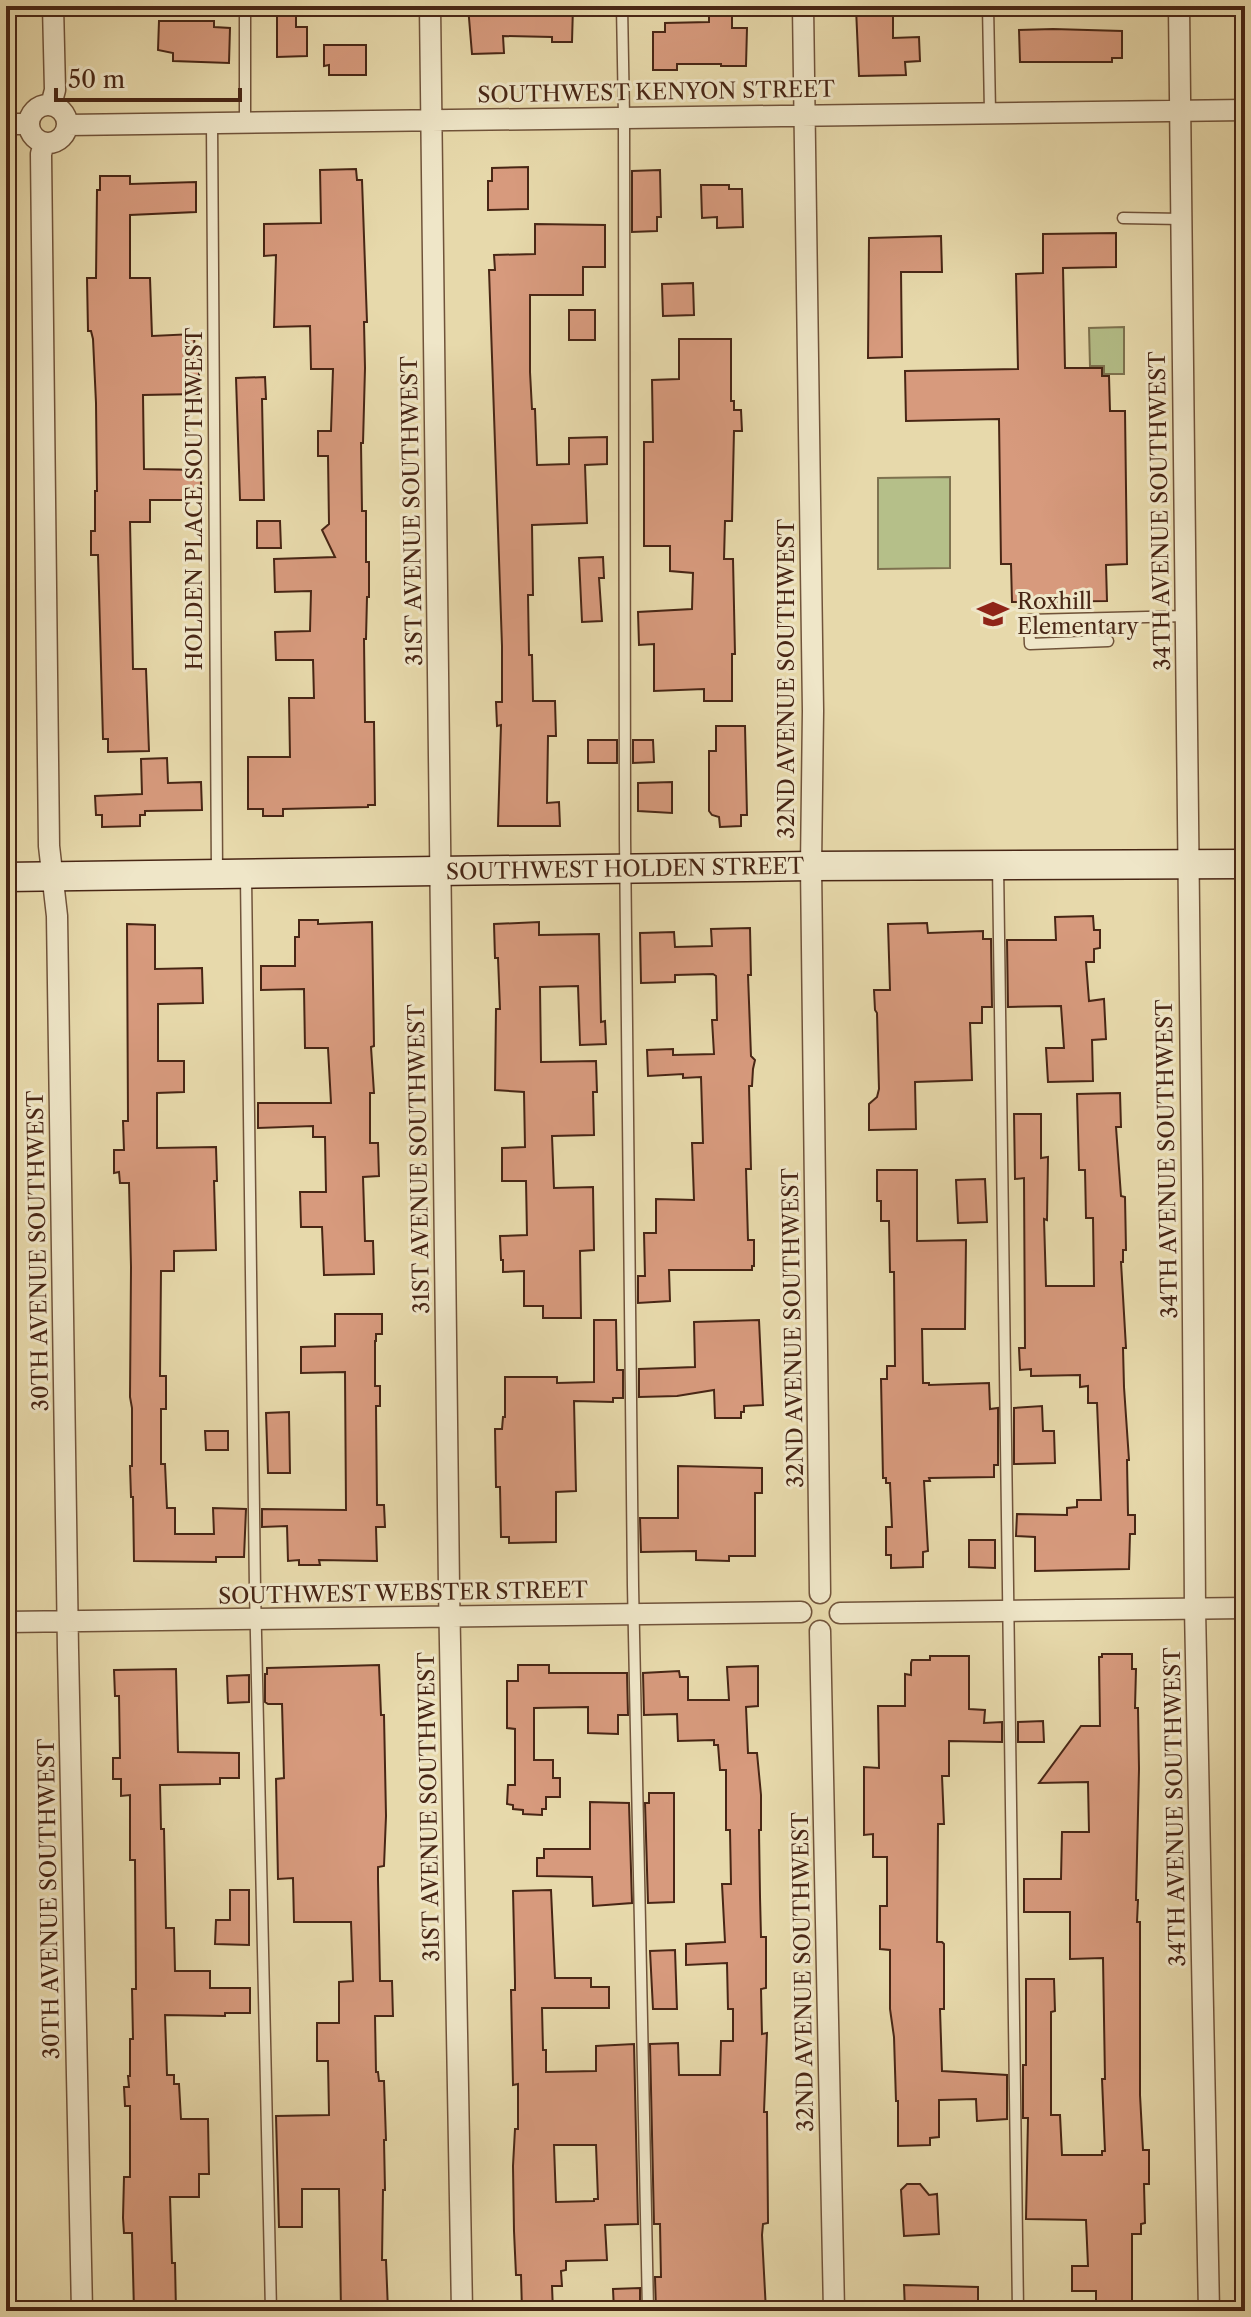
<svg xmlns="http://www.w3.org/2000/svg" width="1251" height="2317" font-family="'Libre Caslon Text',serif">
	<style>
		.green { fill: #b5bf89; stroke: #7e724f; stroke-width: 2 }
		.building { fill: #d79a7d; stroke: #482615; stroke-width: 2; fill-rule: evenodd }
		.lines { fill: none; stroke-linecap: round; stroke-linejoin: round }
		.lane-casing { stroke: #70533a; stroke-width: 13 }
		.street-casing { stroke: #70533a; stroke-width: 23 }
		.secondary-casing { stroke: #482615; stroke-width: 31 }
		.lane { stroke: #efe6c8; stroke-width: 10 }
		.street { stroke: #efe6c8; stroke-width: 20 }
		.secondary { stroke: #efe6c8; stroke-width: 28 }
		.labels { text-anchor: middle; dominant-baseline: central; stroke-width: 6; stroke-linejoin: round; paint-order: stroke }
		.street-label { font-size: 22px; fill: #482615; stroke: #efe6c8 }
		.poi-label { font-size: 22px; fill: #482615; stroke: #efe6c8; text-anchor: start }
	</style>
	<rect width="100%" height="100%" fill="#e7d9ab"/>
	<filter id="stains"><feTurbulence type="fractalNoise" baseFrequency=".0025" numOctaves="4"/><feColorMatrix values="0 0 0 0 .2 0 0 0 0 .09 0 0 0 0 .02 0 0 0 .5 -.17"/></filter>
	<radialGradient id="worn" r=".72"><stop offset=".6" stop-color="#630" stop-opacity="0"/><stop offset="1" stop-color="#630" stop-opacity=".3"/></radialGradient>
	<path class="green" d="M1124,327V374H1104V366H1090L1089,328Z
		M950,477V568L878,569V478Z"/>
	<path class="building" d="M277,6H296V27H307V56L277,57Z
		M468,6H573L572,42H552V37L503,36L504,53L472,54Z
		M861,6H893V38L919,37L920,61L905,62L906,75L859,76L856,8H861Z
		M732,9V28H747L746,66H721V64H677V70H653V32H665V23L709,22V10Z
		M159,21H214V27L230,28L229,63L173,61V53L158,50Z
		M1053,29L1122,31V58H1112V62H1020L1019,30Z
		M324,45H366V75H329V65L324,66Z
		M528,167V209L488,210V181H492V168Z
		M356,169L357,180H362L367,322H364L365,368L363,443H361L362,511H366V562H369V597H367L366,639H364L365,722H374L375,805H368V807L283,809V816H263V809H248V757H290L289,698H314L313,660H276L275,632L310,631L311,591L275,592L274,559L335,557L322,530L329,524L328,456H318V431H331L333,369H311L310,326L274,327L276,255L264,256V224L321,223L320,170Z
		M660,170L661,217H657V231L632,232V171Z
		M100,176H130V184L196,182V212L130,215V278H150L152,336L194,334L195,357H199V394L143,395L144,469L201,470V500H150V522H130L133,669H146L149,751L108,752V739H103L98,555H91V531H95V491H97L96,403L93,339L91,331H88L87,278H96L97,190H100Z
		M701,185H729V189H742L743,227L717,228V217L702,218Z
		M535,224L605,225V267H583V295H530V372L532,409H535L537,465L569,464V438L607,437V464L585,465L587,523L532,525L533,595H528L529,655H532L533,701H555L556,736H548L547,803L559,802L560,826H498L501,725L497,726L496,702H502V646L489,270H495L494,255L535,254Z
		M1116,233V267L1063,268L1065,368H1102V376H1109L1110,411H1125L1127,564L1106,565L1107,601L1012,602L1011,564H1001L999,419L906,421L905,371L1018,369L1016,274L1043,273V234Z
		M941,236L942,272H901L902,357L868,358L869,238Z
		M693,283L694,315L663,316L662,284Z
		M569,310H595V340H569Z
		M679,339H731V401H734V410H741L742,431H734L732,521H725L724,559H733L735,654H732V701H704V689L654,691V644L639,645L638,612L692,609L693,573L670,571V546H644V442H653L652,380L679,379Z
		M265,377L266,399H262L264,500H240L236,378Z
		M257,521H280L281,548H257Z
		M603,557L604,578H599L602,621L582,622L579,558Z
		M716,726H745L747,815H741V826L720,827L719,817L712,815L709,811V751H716Z
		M588,740H617V763H588Z
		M633,740H653L654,762L633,763Z
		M167,758L168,783L201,782L202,810L145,811V815H140V826L102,827V815H96L95,796L142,794L141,759Z
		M672,782V813L638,811V783Z
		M1093,916L1094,930H1100V948L1094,949V962H1086L1089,1001L1104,999L1106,1039L1092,1040L1093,1081L1048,1082L1046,1048H1064L1061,1006L1008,1007L1007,940H1056L1055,917Z
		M299,920H318V924L372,922L374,1046L371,1047L374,1093H370V1143H378L379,1176L363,1177L365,1241H373L374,1274L324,1275L322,1227H301L300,1192H326L325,1137H313V1126L258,1128V1103H331L328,1048H305L304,989L261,990V966H295V937H299Z
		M539,922V935L599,934L601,1022L605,1021L606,1044L580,1045L578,986L540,987L541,1062L596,1061L597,1092H593L594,1135L552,1136L554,1188L593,1187L594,1250L580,1251L581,1318H543V1306H524V1271L503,1272V1260H501L500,1236L527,1235L526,1181H502V1148L525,1147L524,1092L495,1090L496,1009H500L498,958H495L494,924Z
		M927,923L928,933L983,931V939H991L992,1007H982V1023H970L972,1080L915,1082L916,1129L869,1130V1104L877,1097L879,1089L877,1013L875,1010L874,990H890L888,924Z
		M127,924L155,925V969L202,968L203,1003L158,1004V1061H184V1092L157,1093V1148L216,1147L217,1181H214L216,1250L174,1251V1271H161L160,1376H166V1409H161V1464H165L167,1508H175V1534H214L213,1508L246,1509L244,1557H216V1562L134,1561L133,1497H131L130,1466H132V1408L130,1397L131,1267L129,1183H120L119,1172L114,1173V1150H124L123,1121H128Z
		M750,928L751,975H748L751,1056L755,1060L753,1069L752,1086H749L751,1169H746L748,1240H754V1266H752V1270H669L670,1301L638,1303V1276H645L644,1233H656V1199L694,1200L692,1143H703L701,1077L683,1078V1074L648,1076L647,1050L673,1049V1055L714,1054L712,1020H717L716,976L713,974L675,975V982L641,983L640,933L674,932L675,947L712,946L711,929Z
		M1120,1093L1121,1127H1116L1121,1196L1125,1197L1126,1250H1123V1262H1121L1126,1348H1123L1124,1387L1129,1460H1127L1128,1515H1135V1534H1130L1129,1569L1035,1571V1537L1016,1536L1017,1514L1067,1515V1508L1077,1507V1500H1101L1097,1403H1088V1386L1080,1387V1375L1031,1376V1369L1020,1370L1019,1348H1025L1024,1178L1015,1179L1014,1114H1041V1158L1048,1157L1047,1220L1044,1219L1046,1286H1094L1093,1218H1086L1085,1170H1079L1077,1094Z
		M877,1170H917V1241L966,1240L965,1329H922L923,1383H929V1385L989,1383L990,1409L998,1408V1465H994V1477L929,1478L930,1481H924L928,1551L923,1552V1567L891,1568V1555H886V1527H892L890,1483H886V1478H883L881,1379H887V1366H895L894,1272H890L889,1221H881V1201H877Z
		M985,1179L987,1222L958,1223L956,1180Z
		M335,1314H382V1334H376V1341H375V1386H380V1406H376L377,1505H384L385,1527H376L377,1561L319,1560L320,1565H299V1560L288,1561L287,1526L262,1527V1509L346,1510L345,1372L301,1373V1347L335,1346Z
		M594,1320H616L617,1370H623V1398H613V1402L574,1401L576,1491L556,1492V1542L509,1543V1537H501L500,1487H496L495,1429H502L503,1417H505V1377H557V1383L594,1382Z
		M759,1320L763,1405L744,1406V1412H741V1418H715L714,1390L677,1396L639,1397V1369L695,1367L694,1322Z
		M1042,1406L1043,1431H1054L1055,1463L1014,1464V1408Z
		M289,1412L290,1473H268L266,1413Z
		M205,1431H228V1450H206Z
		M678,1466L762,1468V1493H755V1556H729V1561L696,1560V1551L641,1552L640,1518H678Z
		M969,1540H995V1568L969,1567Z
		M1102,1654H1132V1669H1136L1135,1708H1138L1139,1769L1136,1900H1138L1137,1922H1140V2095L1143,2150H1149V2184H1144L1145,2223L1141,2224V2234H1132V2311H1096V2291H1072V2266H1088L1086,2220L1026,2219L1028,2118H1023V2065H1026V1979H1054L1055,2011L1051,2012V2115H1060L1062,2155H1102V2151H1105L1102,2079H1105L1103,1958L1070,1959V1912H1024V1879H1061L1062,1832H1089L1088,1782L1039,1783L1081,1726H1100L1099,1657H1102Z
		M930,1656H969V1709L985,1710L984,1723L1002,1722V1742L949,1741V1776H942L944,1824H938L937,1942H942L944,1944V2009H940L942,2071L1007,2075V2119L977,2121L976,2099L939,2100V2137L930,2138V2145L898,2146V2101H896L894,2037L890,2009V1950L880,1949V1906H887V1857H873V1834L864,1835V1767L879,1768L878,1706H905V1674L911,1675V1663L912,1660H930Z
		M379,1665L381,1715H384L386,1816L384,1866L378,1867V1879L380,1981H392L393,2016H375L376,2072H378L379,2081H384L386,2140H384L385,2190H383L382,2260H386L388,2311H341L339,2189H302V2227H279L276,2116L329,2115L328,2061H317V2023H339V1982L353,1981L351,1922H294L293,1878L278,1879L276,1779L284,1778L282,1704H268L265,1702V1674H267V1668Z
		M518,1665H549V1673H627L628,1715H618V1734L588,1733V1707L534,1708V1760H553V1778H560V1797H546V1809H542V1815L523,1814V1810L513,1809V1805L507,1804L508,1785H515V1729L507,1728V1681H518Z
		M758,1666V1706L746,1707L748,1753H757L761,1795V1830H759L760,1897L761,1937H766V1988L761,1989L762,2034L767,2033L764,2112H767L768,2220V2223L763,2224L762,2235L766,2311H712V2307H675V2311H656L655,2277H661L660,2224H654L650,2044L678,2043L679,2075H720L721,2041H733V2009H728L727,1963L686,1965V1944L725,1942L722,1884H731L730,1830H726V1770H720L718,1745H714V1740L678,1741L677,1714L644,1715L643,1673L679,1671L680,1677H688V1700H729L727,1667Z
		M176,1669L178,1752L239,1753V1778H220V1784L160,1785L161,1829H164L166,1928H174L175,1971H210V1988H250V2013H225V2016L165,2015L167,2075H174V2084H179L181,2119H208L209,2174H199V2197H170L172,2263H175L176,2311H134L132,2233H124L123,2218L124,2177H130V2106H125L124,2087H129L128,2076H130V2039H133L132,1989H136L135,1860H130V1795L121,1796V1779H113V1758H120L119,1696H115L114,1670Z
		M249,1675V1702L228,1703L227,1676Z
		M1043,1721L1044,1742H1018V1722Z
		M649,1793H674V1902L648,1903L645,1803H649Z
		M590,1802L629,1803L632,1903L593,1906L592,1877L537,1876V1858H544V1849H590Z
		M230,1890H249V1945L215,1944L216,1920H230Z
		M551,1890L555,1978H591V1987H609V2008H542L543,2050H546V2072L596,2071V2046L634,2044L638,2224L605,2225L607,2260L566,2261V2270L561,2271L562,2286H552L553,2311H522L521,2275H516L514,2231L513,2166L515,2129H518V2084L513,2085L511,1990H515V1981L513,1891ZM554,2145H596L598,2199H594V2201L556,2202Z
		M675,1950L677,2009H653L650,1951Z
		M907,2184H920L929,2195L937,2194L939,2234L904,2236L901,2190Z
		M904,2285L978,2287V2308L905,2311Z
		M640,2288V2311H614L613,2289Z"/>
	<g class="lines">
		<defs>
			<path id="lane" d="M245,6V122
				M622,6L624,117L625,839L633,1586L648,2311
				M988,6L990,112
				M212,123L217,873
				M1123,218L1182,219
				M1108,641L1030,644L1029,620L1186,616
				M998,865L1018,2311
				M246,877L255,1590L271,2311"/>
			<path id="street" d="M430,6L449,1588L462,2311
				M803,6L813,711L811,866L820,1593
				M1179,6L1192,1178L1195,1608L1209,2311
				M29 124a19 19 0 1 1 38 0a19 19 0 1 1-38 0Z
				M51,105L55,90L53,6
				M6,124H29
				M67,125L1245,110
				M44,143L41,154L49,846L57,916L68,1650L82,2311
				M840,1613L1245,1608
				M6,1622L801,1612
				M820,1631L834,2311"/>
			<path id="secondary" d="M6,877L811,866L1245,864"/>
		</defs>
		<use href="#lane" class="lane-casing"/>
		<use href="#street" class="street-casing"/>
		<use href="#secondary" class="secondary-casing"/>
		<use href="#lane" class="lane"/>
		<use href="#street" class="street"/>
		<use href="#secondary" class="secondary"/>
	</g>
	<defs>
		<symbol id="school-bare" viewBox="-9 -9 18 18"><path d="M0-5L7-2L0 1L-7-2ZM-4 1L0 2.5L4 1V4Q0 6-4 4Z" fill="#8f2418" stroke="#efe6c8" stroke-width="2.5" paint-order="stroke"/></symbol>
	</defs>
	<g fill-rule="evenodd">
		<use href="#school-bare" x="971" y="592" width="44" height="44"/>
	</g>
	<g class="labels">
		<g class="street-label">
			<text transform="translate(656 92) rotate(-1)">SOUTHWEST KENYON STREET</text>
			<text transform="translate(194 499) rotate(-90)">HOLDEN PLACE SOUTHWEST</text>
			<text transform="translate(412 511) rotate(-91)">31ST AVENUE SOUTHWEST</text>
			<text transform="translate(1160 511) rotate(-91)">34TH AVENUE SOUTHWEST</text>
			<text transform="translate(786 679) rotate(-90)">32ND AVENUE SOUTHWEST</text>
			<text transform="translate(625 869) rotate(-1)">SOUTHWEST HOLDEN STREET</text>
			<text transform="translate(419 1159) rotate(-91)">31ST AVENUE SOUTHWEST</text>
			<text transform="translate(1167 1159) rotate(-91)">34TH AVENUE SOUTHWEST</text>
			<text transform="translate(38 1251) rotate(-91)">30TH AVENUE SOUTHWEST</text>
			<text transform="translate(793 1328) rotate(-91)">32ND AVENUE SOUTHWEST</text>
			<text transform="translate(403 1593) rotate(-1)">SOUTHWEST WEBSTER STREET</text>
			<text transform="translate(429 1807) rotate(-91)">31ST AVENUE SOUTHWEST</text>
			<text transform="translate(1175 1807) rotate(-91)">34TH AVENUE SOUTHWEST</text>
			<text transform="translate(49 1899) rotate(-91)">30TH AVENUE SOUTHWEST</text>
			<text transform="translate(803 1972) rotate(-91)">32ND AVENUE SOUTHWEST</text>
		</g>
		<g class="poi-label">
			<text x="1017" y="601">Roxhill<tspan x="1017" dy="25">Elementary</tspan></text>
		</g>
	</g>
	<rect width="1251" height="2317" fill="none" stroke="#e7d9ab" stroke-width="32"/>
	<rect x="8" y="8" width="1235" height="2301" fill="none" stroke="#482615" stroke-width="4"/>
	<rect x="16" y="16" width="1219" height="2285" fill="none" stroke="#482615" stroke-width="2"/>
	<path d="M56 88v12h184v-12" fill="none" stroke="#482615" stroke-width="4"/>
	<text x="68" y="88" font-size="24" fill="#482615" stroke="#efe6c8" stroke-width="6" paint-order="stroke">50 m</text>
	<rect width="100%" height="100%" filter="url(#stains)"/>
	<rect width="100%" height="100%" fill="url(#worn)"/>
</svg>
